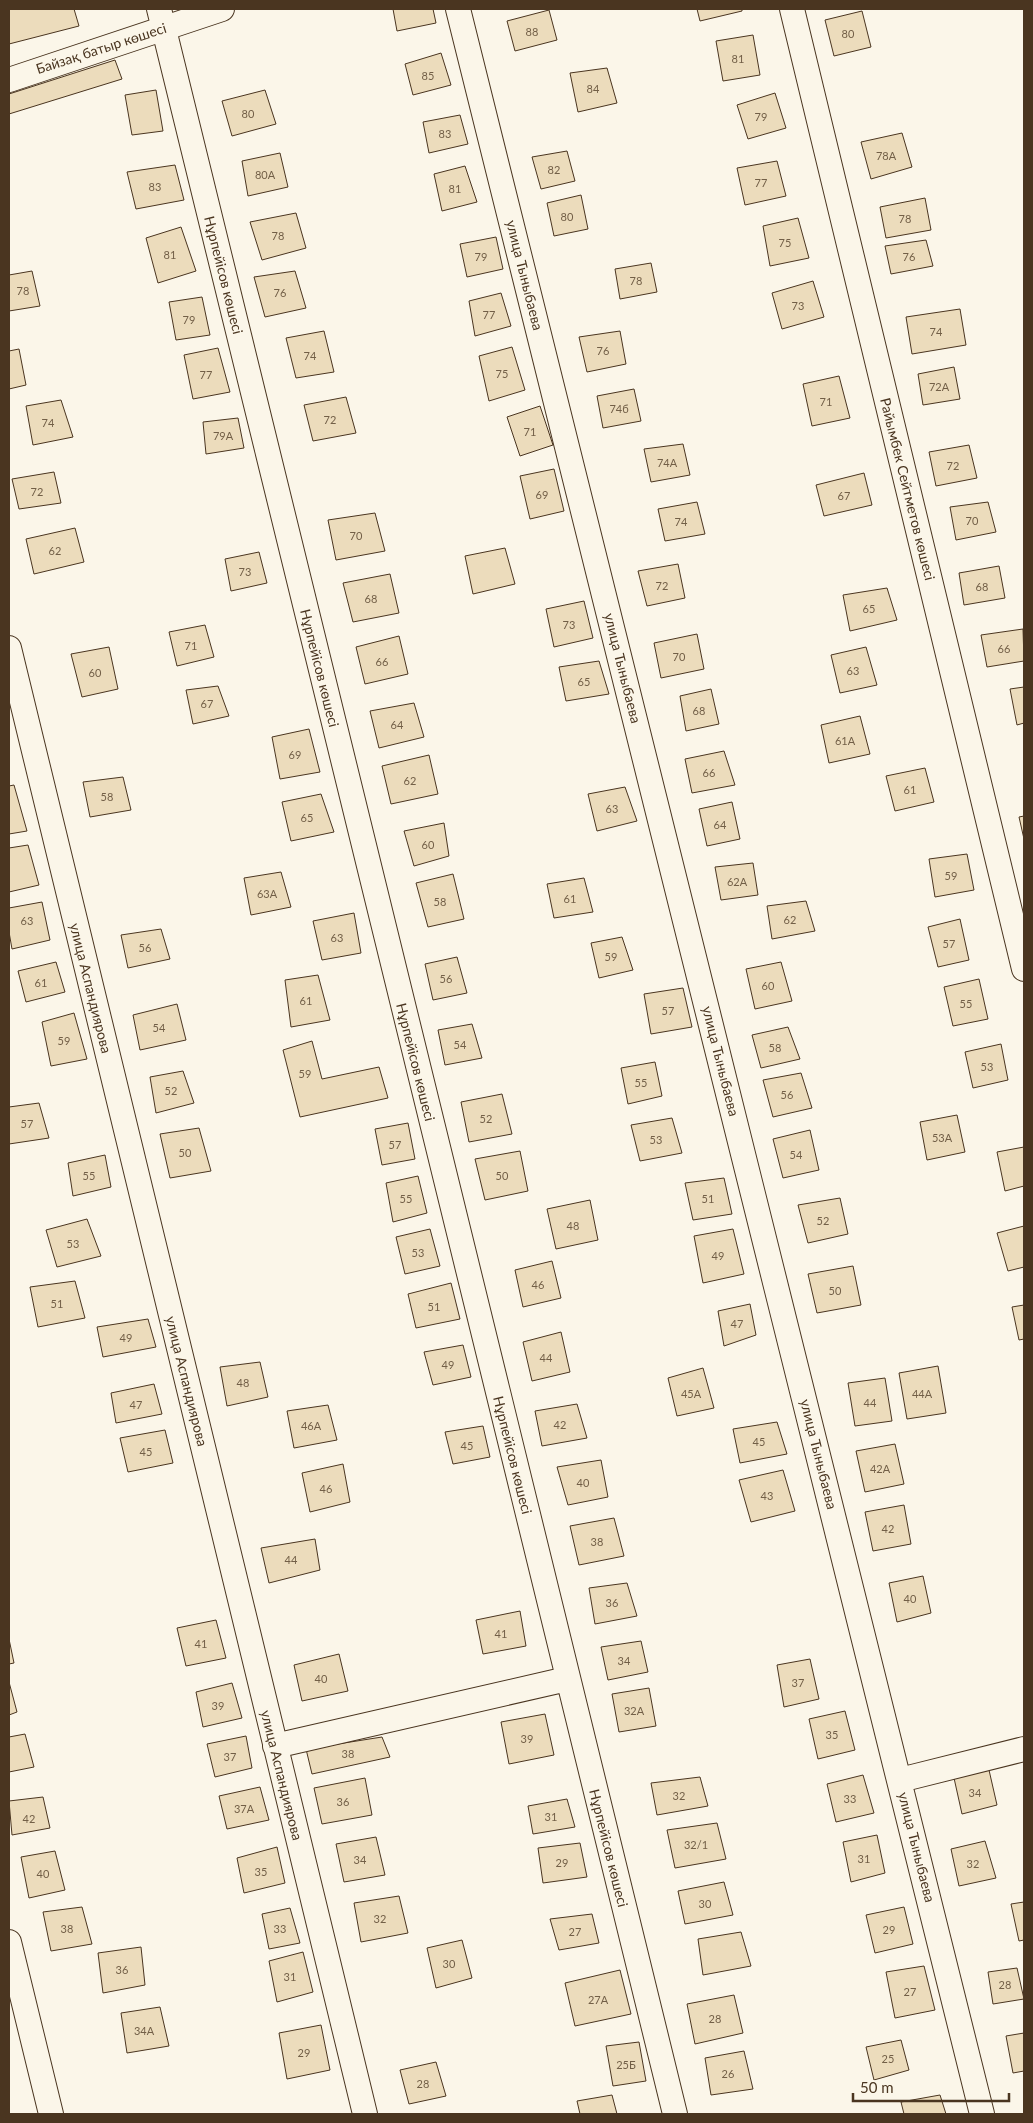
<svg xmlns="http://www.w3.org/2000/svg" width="1033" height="2123" font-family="Lato,sans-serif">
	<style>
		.building { fill: #ecdcbc; stroke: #4a3520 }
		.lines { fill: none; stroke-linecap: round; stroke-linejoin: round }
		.minor-casing { stroke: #4a3520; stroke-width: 26 }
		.minor { stroke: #fbf6e9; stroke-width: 24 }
		.labels { text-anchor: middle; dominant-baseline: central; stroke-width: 4; stroke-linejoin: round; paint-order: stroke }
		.number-label { font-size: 11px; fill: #725f47 }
		.street-label { font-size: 14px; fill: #4a3520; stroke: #fbf6e9 }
	</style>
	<rect width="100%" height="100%" fill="#fbf6e9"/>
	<path class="building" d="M9,9H74L79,26L9,44Z
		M393,9H433L436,23L397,31Z
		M697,9H742V11L700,21Z
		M549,10L557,40L515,51L507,21Z
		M862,11L871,47L834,56L825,20Z
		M753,35L760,75L723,81L716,41Z
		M441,53L451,85L413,95L405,64Z
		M115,60L122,79L9,114V94Z
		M607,68L617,103L578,112L570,73Z
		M156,90L163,131L132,135L125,95Z
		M265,90L276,124L232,136L222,101Z
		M775,93L786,128L748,139L737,105Z
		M460,115L468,144L429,153L423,122Z
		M902,133L912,167L871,179L861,142Z
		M567,151L575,181L541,189L532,157Z
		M280,153L288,187L248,196L242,161Z
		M777,161L786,196L745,205L737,168Z
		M175,165L184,200L136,209L127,172Z
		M465,166L477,202L442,211L434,174Z
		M581,195L588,229L554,236L547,203Z
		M925,198L931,230L886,238L880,207Z
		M296,213L306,248L262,260L250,222Z
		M798,218L809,258L770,266L763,226Z
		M181,227L196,271L158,283L146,238Z
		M496,237L503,269L467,277L460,244Z
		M926,240L933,266L891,274L885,246Z
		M651,263L657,292L620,299L615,269Z
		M32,271L40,306L9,311V275Z
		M295,271L306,308L265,317L254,277Z
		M813,281L824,317L782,329L772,293Z
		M501,293L511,326L475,336L469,301Z
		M202,297L210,335L176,340L169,302Z
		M960,309L966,345L912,354L906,317Z
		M324,331L334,372L296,378L286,338Z
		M620,331L626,364L587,372L579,337Z
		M512,347L525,390L489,401L479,356Z
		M218,348L230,392L193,399L184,355Z
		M19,349L26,385L9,389V351Z
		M954,367L960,399L923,405L918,374Z
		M839,376L850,418L812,426L803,384Z
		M634,389L641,421L603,428L597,396Z
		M346,397L356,433L313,441L304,405Z
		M61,400L73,437L33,445L26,406Z
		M540,406L553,445L520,456L507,417Z
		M238,418L244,448L206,454L203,422Z
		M683,444L690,475L651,482L644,449Z
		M969,445L977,478L936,486L929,452Z
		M554,469L564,511L530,519L520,476Z
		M54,472L61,503L19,509L12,479Z
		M864,473L872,505L824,516L816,485Z
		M697,502L705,534L665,541L658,509Z
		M988,502L996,532L956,540L950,507Z
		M375,513L385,551L336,560L328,520Z
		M75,528L84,562L34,574L26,539Z
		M505,548L515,584L473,594L465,556Z
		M259,552L267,583L231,591L225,559Z
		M678,564L685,598L647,606L638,571Z
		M999,566L1005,598L964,605L959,573Z
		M390,574L399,613L353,622L343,583Z
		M887,588L897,620L850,631L843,595Z
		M584,601L593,638L554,647L546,609Z
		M205,625L214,657L177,666L169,632Z
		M1023,629L1024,661L987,667L981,635Z
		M697,634L704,669L661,678L654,643Z
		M399,636L408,674L365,684L356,647Z
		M109,647L118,689L82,697L71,654Z
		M866,647L877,685L840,693L831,655Z
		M599,661L609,694L566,701L559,667Z
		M218,686L229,716L193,724L186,690Z
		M1024,687V723L1017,725L1010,689Z
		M711,689L719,724L686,731L680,696Z
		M414,703L424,737L379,748L370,711Z
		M860,716L870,754L829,763L821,725Z
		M309,729L320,772L280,779L272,737Z
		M724,751L735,785L692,793L685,759Z
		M429,755L438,794L391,804L382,766Z
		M925,768L934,802L895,811L886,776Z
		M123,777L131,810L90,817L83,782Z
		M14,785L27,831L9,834V786Z
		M625,787L637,821L597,831L588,794Z
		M321,794L334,832L291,841L282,802Z
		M732,802L740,839L707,846L699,809Z
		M1024,816V839L1019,817Z
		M444,823L449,856L414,866L404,831Z
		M28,845L39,885L9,892V848Z
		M967,854L974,890L935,897L929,859Z
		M753,863L758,895L721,900L715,867Z
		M281,872L291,907L251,915L244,878Z
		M453,874L464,919L428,927L416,883Z
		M584,878L593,912L554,918L547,884Z
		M806,901L815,931L772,939L767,906Z
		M42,902L50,940L12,949L9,932V908Z
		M354,913L361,953L322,960L313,921Z
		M960,919L969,960L938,967L928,927Z
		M161,929L170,959L128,968L121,935Z
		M622,937L633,970L599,978L591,943Z
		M457,957L467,993L433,1000L425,964Z
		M56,962L65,992L26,1002L18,971Z
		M781,962L792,1001L755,1009L746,969Z
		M318,975L330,1020L291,1027L285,980Z
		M979,979L988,1019L953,1026L944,987Z
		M683,988L692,1027L651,1034L644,994Z
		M177,1004L186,1040L140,1050L133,1015Z
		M74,1013L87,1059L51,1066L42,1022Z
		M472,1024L482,1058L445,1065L438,1030Z
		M788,1027L800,1059L761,1068L752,1035Z
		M312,1041L322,1079L379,1067L388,1098L300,1117L283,1050Z
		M1001,1044L1008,1080L973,1088L965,1052Z
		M655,1062L662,1096L628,1104L621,1068Z
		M183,1071L194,1103L156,1113L150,1077Z
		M801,1073L812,1108L773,1117L763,1080Z
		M502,1094L512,1134L469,1142L461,1102Z
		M39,1103L49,1138L9,1144V1107Z
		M957,1115L965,1152L927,1160L920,1122Z
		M672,1118L682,1153L640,1161L631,1125Z
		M408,1123L415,1159L382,1165L375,1129Z
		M199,1128L211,1171L170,1178L160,1134Z
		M810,1130L819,1170L783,1178L773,1139Z
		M1024,1147V1186L1005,1191L997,1152Z
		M520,1151L528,1191L485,1200L475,1159Z
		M105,1155L111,1187L73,1196L68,1163Z
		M418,1176L427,1213L393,1222L386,1183Z
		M724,1178L732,1214L693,1220L685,1183Z
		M840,1198L848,1234L808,1243L798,1205Z
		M590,1200L598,1240L556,1249L547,1209Z
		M87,1219L101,1256L57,1267L46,1230Z
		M1024,1226V1267L1008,1271L997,1233Z
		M430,1229L440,1266L405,1274L396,1237Z
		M733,1229L744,1274L703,1283L694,1236Z
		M552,1261L561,1298L523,1307L515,1270Z
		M853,1266L861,1305L817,1313L808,1274Z
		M75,1281L85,1318L38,1327L30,1287Z
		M451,1283L460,1319L416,1328L408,1294Z
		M750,1304L756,1335L724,1346L718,1311Z
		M1024,1305V1339L1019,1340L1012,1307Z
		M148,1319L156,1347L103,1357L97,1327Z
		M561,1332L570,1372L532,1381L523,1342Z
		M463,1345L471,1377L433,1385L424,1352Z
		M260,1362L268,1397L227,1406L220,1367Z
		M938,1366L946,1413L907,1419L899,1373Z
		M703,1368L714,1408L677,1416L668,1378Z
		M885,1378L892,1421L855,1426L848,1383Z
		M154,1384L162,1414L116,1423L111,1393Z
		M577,1404L587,1438L542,1446L535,1411Z
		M328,1405L337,1440L294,1448L287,1411Z
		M777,1422L787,1454L740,1463L733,1429Z
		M483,1426L490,1457L453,1464L445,1432Z
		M165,1430L173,1463L128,1472L120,1438Z
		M895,1444L904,1484L865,1492L856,1451Z
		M601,1460L608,1497L568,1505L557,1467Z
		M343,1464L350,1502L310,1512L302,1473Z
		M783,1470L795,1511L751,1522L739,1480Z
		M904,1505L911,1544L873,1551L865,1512Z
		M614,1518L624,1556L579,1565L570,1526Z
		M315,1539L320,1570L269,1583L261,1548Z
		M923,1576L931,1613L897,1622L889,1583Z
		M627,1583L637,1616L595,1624L589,1588Z
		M520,1611L526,1646L483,1654L476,1620Z
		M216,1620L226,1658L186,1666L177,1628Z
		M9,1639L14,1663L9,1664Z
		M641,1641L648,1672L608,1680L601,1647Z
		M339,1654L348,1691L302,1701L294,1665Z
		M810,1659L819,1699L784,1707L777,1665Z
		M9,1682L17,1712L9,1715Z
		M232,1683L242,1718L203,1727L196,1692Z
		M649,1688L656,1726L619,1732L612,1694Z
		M845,1711L855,1750L818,1759L809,1719Z
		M545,1714L554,1755L509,1764L501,1722Z
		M25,1734L34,1767L9,1772V1737Z
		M246,1736L252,1768L215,1777L207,1744Z
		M382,1737L390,1757L312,1774L306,1749Z
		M989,1770L997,1805L962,1814L954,1778Z
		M863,1775L874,1813L836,1822L827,1784Z
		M700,1777L708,1806L657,1815L651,1783Z
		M365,1778L372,1815L322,1824L314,1788Z
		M260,1787L269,1820L227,1829L219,1796Z
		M43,1797L50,1828L12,1835L9,1801Z
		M567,1799L575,1827L533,1834L528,1806Z
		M717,1823L726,1859L675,1868L667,1830Z
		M877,1835L885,1873L851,1882L843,1842Z
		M376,1837L385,1875L344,1882L336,1844Z
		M985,1841L996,1878L959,1886L951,1849Z
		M580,1843L587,1877L543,1883L538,1848Z
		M277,1847L285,1883L244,1893L237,1858Z
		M55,1851L65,1890L29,1898L21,1857Z
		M724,1882L733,1915L685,1924L678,1891Z
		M399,1896L408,1933L361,1942L354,1903Z
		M1024,1902V1940L1019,1941L1011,1904Z
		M82,1907L92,1944L51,1951L43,1912Z
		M904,1907L913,1944L875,1953L866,1915Z
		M290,1908L300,1943L269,1949L262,1914Z
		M592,1914L599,1943L559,1950L550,1919Z
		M741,1932L751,1966L703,1975L698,1939Z
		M462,1940L472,1978L436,1988L427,1948Z
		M141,1947L145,1985L103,1993L98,1953Z
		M303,1952L313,1992L277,2002L269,1961Z
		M924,1966L935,2010L895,2018L886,1972Z
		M1017,1968L1024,1999L993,2004L988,1972Z
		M620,1970L631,2014L575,2026L565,1983Z
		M734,1995L743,2033L695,2044L687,2004Z
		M160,2007L169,2046L127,2053L121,2013Z
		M321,2025L330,2070L287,2079L279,2033Z
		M1024,2033V2071L1013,2073L1006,2036Z
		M901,2040L909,2070L874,2080L866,2047Z
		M639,2042L646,2081L613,2086L606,2046Z
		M744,2051L753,2089L711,2095L705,2058Z
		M436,2062L446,2096L409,2104L400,2070Z
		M612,2095L617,2114H580L577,2101Z
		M940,2095L946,2114H904L901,2102Z"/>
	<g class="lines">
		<defs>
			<path id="minor" d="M159,9L675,2114
				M458,9L982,2114
				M792,9L1024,969
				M9,80L222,9
				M9,648L365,2114
				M275,1746L567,1679
				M900,1780L1024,1749
				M9,1942L51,2114"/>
		</defs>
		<use href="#minor" class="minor-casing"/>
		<use href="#minor" class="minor"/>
	</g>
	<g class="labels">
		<g class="number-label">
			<text x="532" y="31">88</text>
			<text x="848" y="33">80</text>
			<text x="738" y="58">81</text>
			<text x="428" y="75">85</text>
			<text x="593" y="88">84</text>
			<text x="248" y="113">80</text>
			<text x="761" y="116">79</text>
			<text x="445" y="133">83</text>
			<text x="886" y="155">78А</text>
			<text x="554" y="169">82</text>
			<text x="265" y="174">80А</text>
			<text x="761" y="182">77</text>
			<text x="155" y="186">83</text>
			<text x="455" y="188">81</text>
			<text x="567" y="216">80</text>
			<text x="905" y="218">78</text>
			<text x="278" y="235">78</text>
			<text x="785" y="242">75</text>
			<text x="170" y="254">81</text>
			<text x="481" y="256">79</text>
			<text x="909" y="256">76</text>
			<text x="636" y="280">78</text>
			<text x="23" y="290">78</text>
			<text x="280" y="292">76</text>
			<text x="798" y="305">73</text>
			<text x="489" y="314">77</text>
			<text x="189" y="319">79</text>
			<text x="936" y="331">74</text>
			<text x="603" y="350">76</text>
			<text x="310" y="355">74</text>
			<text x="502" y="373">75</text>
			<text x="206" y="374">77</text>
			<text x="939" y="386">72А</text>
			<text x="826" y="401">71</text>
			<text x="619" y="408">74б</text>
			<text x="330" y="419">72</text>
			<text x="48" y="422">74</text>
			<text x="530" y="431">71</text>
			<text x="223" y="435">79А</text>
			<text x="667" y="462">74А</text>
			<text x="953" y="465">72</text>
			<text x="37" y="491">72</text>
			<text x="542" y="494">69</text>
			<text x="844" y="495">67</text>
			<text x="972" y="520">70</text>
			<text x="681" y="521">74</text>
			<text x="356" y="535">70</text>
			<text x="55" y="550">62</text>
			<text x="245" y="571">73</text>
			<text x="662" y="585">72</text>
			<text x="982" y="586">68</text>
			<text x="371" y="598">68</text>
			<text x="869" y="608">65</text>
			<text x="569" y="624">73</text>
			<text x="191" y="645">71</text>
			<text x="1004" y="648">66</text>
			<text x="679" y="656">70</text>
			<text x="382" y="661">66</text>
			<text x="853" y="670">63</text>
			<text x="95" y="672">60</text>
			<text x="584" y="681">65</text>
			<text x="207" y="703">67</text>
			<text x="699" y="710">68</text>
			<text x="397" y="724">64</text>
			<text x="845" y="740">61А</text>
			<text x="295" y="754">69</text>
			<text x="709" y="772">66</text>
			<text x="410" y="780">62</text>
			<text x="910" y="789">61</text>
			<text x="107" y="796">58</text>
			<text x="612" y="808">63</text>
			<text x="307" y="817">65</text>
			<text x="720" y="824">64</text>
			<text x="428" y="844">60</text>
			<text x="951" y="875">59</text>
			<text x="737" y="881">62А</text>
			<text x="267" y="893">63А</text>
			<text x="570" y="898">61</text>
			<text x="440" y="901">58</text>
			<text x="790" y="919">62</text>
			<text x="27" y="920">63</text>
			<text x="337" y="937">63</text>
			<text x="949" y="943">57</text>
			<text x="145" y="947">56</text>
			<text x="611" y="956">59</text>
			<text x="446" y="978">56</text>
			<text x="41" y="982">61</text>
			<text x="768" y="985">60</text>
			<text x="306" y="1000">61</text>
			<text x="966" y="1003">55</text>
			<text x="668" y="1010">57</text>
			<text x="159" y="1027">54</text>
			<text x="64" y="1040">59</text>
			<text x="460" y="1044">54</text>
			<text x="775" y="1047">58</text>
			<text x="987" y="1066">53</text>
			<text x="305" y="1073">59</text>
			<text x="641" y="1082">55</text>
			<text x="171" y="1090">52</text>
			<text x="787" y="1094">56</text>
			<text x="486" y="1118">52</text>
			<text x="27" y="1123">57</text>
			<text x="942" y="1137">53А</text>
			<text x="656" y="1139">53</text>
			<text x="395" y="1144">57</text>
			<text x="185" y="1152">50</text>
			<text x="796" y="1154">54</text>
			<text x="89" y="1175">55</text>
			<text x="502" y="1175">50</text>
			<text x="406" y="1198">55</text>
			<text x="708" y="1198">51</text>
			<text x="823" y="1220">52</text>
			<text x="573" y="1225">48</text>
			<text x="73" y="1243">53</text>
			<text x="418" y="1252">53</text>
			<text x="718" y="1255">49</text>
			<text x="538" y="1284">46</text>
			<text x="835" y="1290">50</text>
			<text x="57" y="1303">51</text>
			<text x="434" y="1306">51</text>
			<text x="737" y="1323">47</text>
			<text x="126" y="1337">49</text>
			<text x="546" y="1357">44</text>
			<text x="448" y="1364">49</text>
			<text x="243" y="1382">48</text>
			<text x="691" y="1393">45А</text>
			<text x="922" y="1393">44А</text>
			<text x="870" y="1402">44</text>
			<text x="136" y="1404">47</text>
			<text x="560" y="1424">42</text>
			<text x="311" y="1425">46А</text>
			<text x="759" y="1441">45</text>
			<text x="467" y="1445">45</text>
			<text x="146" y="1451">45</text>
			<text x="880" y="1468">42А</text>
			<text x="583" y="1482">40</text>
			<text x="326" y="1488">46</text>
			<text x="767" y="1495">43</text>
			<text x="888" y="1528">42</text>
			<text x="597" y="1541">38</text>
			<text x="291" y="1559">44</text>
			<text x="910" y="1598">40</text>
			<text x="612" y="1602">36</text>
			<text x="501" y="1633">41</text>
			<text x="201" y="1643">41</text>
			<text x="624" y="1660">34</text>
			<text x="321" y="1678">40</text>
			<text x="798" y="1682">37</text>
			<text x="218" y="1705">39</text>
			<text x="634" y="1710">32А</text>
			<text x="832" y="1734">35</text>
			<text x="527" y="1738">39</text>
			<text x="348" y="1753">38</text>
			<text x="230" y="1756">37</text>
			<text x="975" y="1792">34</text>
			<text x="679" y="1795">32</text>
			<text x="850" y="1798">33</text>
			<text x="343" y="1801">36</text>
			<text x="244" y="1808">37А</text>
			<text x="551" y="1816">31</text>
			<text x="29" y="1818">42</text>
			<text x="696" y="1844">32/1</text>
			<text x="864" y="1858">31</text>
			<text x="360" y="1859">34</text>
			<text x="562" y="1862">29</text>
			<text x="973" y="1863">32</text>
			<text x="261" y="1871">35</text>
			<text x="43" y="1873">40</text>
			<text x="705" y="1903">30</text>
			<text x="380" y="1918">32</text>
			<text x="67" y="1928">38</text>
			<text x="280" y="1928">33</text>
			<text x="889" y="1929">29</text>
			<text x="575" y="1931">27</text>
			<text x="449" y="1963">30</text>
			<text x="122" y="1969">36</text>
			<text x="290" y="1976">31</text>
			<text x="1005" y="1984">28</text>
			<text x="910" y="1991">27</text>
			<text x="598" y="1999">27А</text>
			<text x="715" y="2018">28</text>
			<text x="144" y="2030">34А</text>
			<text x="304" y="2052">29</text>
			<text x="888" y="2058">25</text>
			<text x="626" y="2064">25Б</text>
			<text x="728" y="2073">26</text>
			<text x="423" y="2083">28</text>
		</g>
		<g class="street-label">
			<text transform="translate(101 48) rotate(-18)">Байзақ батыр көшесі</text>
			<text transform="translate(224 275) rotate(76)">Нұрпейісов көшесі</text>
			<text transform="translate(525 275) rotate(76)">улица Тыныбаева</text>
			<text transform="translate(908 489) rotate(76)">Райымбек Сейтметов көшесі</text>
			<text transform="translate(320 668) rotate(76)">Нұрпейісов көшесі</text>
			<text transform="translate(623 668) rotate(76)">улица Тыныбаева</text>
			<text transform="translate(91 988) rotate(76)">улица Аспандиярова</text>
			<text transform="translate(721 1061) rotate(76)">улица Тыныбаева</text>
			<text transform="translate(416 1062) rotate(76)">Нұрпейісов көшесі</text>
			<text transform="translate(187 1381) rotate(76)">улица Аспандиярова</text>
			<text transform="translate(819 1454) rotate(76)">улица Тыныбаева</text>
			<text transform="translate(513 1455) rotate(76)">Нұрпейісов көшесі</text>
			<text transform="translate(282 1775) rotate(76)">улица Аспандиярова</text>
			<text transform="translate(917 1847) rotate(76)">улица Тыныбаева</text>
			<text transform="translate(609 1848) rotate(76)">Нұрпейісов көшесі</text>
		</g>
	</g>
	<rect width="1033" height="2123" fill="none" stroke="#4a3520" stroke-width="20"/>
	<path d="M853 2093v8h156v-8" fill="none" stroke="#4a3520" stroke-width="2.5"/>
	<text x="860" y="2093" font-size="15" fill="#4a3520" stroke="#fbf6e9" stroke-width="4" paint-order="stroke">50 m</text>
</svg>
